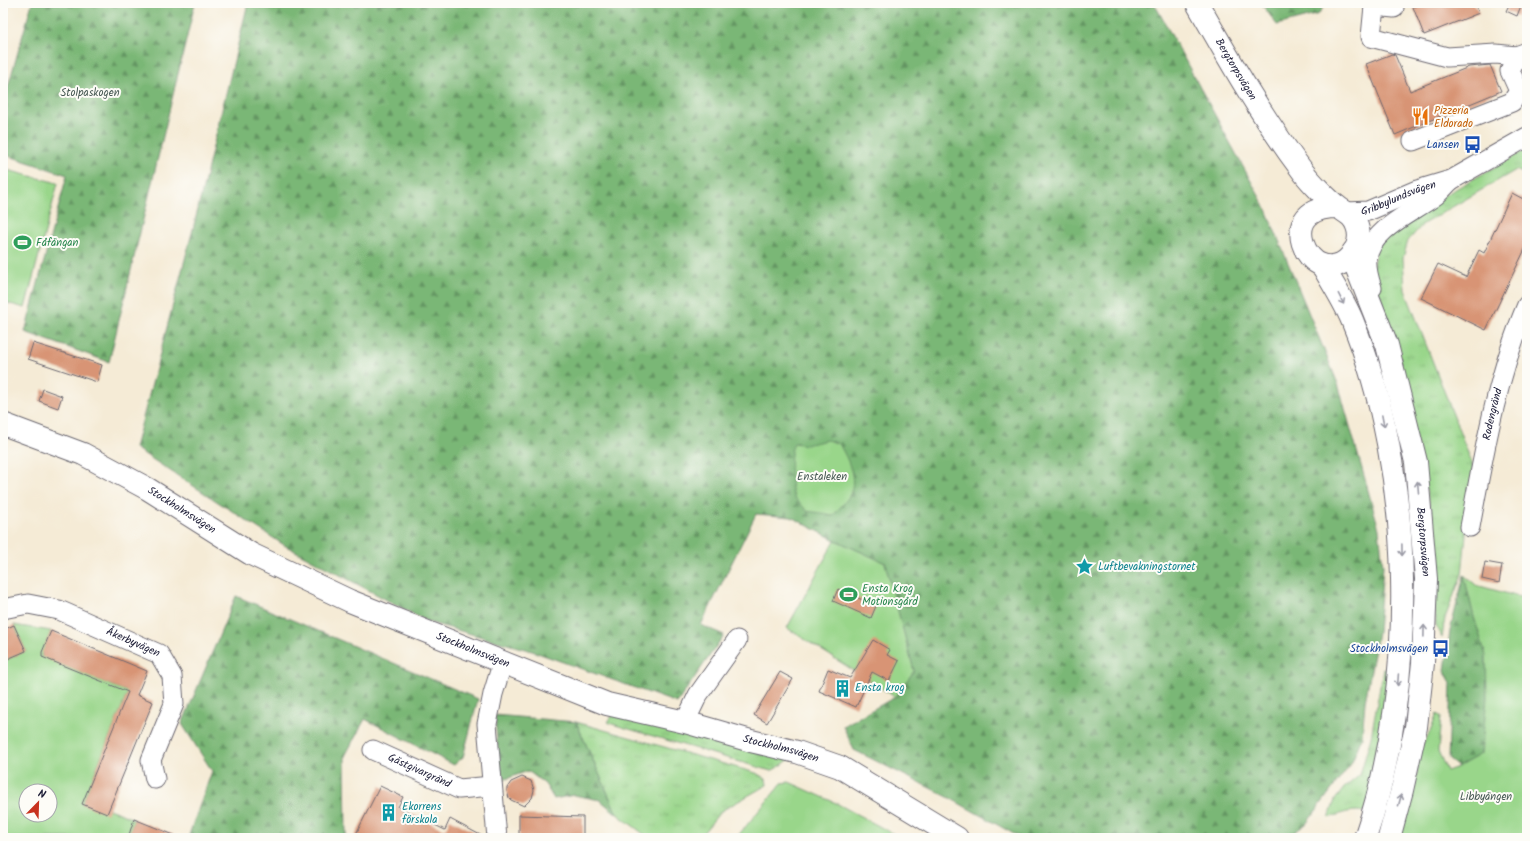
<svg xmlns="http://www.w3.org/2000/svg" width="1530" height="841" font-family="Kalam,sans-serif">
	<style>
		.grass { fill: url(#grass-tufts); stroke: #5e7c62 }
		.forest { fill: url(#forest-firs); stroke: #4e6c58 }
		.park { fill: #99d68a; stroke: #5e7c62; fill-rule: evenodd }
		.building { fill: #d89474 }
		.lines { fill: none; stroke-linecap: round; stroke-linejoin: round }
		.minor-casing { stroke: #6c6871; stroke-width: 21 }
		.major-casing { stroke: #6c6871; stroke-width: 24 }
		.minor { stroke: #fff; stroke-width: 19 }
		.major { stroke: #fff; stroke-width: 22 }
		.oneway { stroke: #9c9ca7 }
		.labels { text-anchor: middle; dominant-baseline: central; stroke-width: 4; stroke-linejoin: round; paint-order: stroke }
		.street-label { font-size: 11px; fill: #22223b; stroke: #fdfcf7 }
		.park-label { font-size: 11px; fill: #465853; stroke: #fdfcf7 }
		.food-label { font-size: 11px; fill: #c56008; stroke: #fdfcf7; text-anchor: start }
		.transit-label { font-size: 11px; fill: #164399; stroke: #fdfcf7; text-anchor: end }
		.leisure-label { font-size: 11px; fill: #27864d; stroke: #fdfcf7; text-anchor: start }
		.culture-label { font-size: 11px; fill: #0d838f; stroke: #fdfcf7; text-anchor: start }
	</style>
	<defs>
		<pattern id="grass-tufts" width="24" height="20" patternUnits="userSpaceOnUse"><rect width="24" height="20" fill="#99d68a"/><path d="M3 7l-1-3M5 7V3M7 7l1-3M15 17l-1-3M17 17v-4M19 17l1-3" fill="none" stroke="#84b778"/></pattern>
		<pattern id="forest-firs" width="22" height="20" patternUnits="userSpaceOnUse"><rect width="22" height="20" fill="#7ab776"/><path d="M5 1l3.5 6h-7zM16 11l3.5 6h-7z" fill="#649462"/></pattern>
	</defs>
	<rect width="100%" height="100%" fill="#fdfcf7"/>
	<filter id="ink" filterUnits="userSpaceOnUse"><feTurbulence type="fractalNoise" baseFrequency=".025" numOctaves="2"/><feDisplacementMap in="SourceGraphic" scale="8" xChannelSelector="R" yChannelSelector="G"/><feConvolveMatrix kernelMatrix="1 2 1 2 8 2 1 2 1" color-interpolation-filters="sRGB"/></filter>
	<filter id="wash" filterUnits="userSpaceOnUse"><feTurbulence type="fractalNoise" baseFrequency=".012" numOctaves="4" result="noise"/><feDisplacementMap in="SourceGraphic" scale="16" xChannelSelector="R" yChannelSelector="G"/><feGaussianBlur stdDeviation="0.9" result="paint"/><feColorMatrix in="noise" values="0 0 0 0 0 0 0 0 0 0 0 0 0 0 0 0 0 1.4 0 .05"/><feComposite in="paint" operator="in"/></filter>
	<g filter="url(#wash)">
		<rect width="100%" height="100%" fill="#f5ebd6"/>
		<path class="grass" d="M1527,149V175L1516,170L1423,224L1408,241L1403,258L1405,290L1473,466L1462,574L1445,618L1442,638L1436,626L1429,503L1397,351L1372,269L1377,246L1427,205Z
			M1383,669L1392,671L1374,785L1364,812C1350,809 1341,814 1329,818L1335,800L1344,788L1360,775L1371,737Z
			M614,713L791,758L782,765L771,771L612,724L608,722Z
			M576,722L756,773L766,779L767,785L721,811L699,838H649L617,814Z"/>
		<path class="forest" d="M32,3H195L109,362L25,332L67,175L3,154V104Z
			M248,3H1154L1265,207L1338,384L1379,529L1383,566L1378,633L1365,702L1362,737L1351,764L1306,824L1286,838H1021L946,796L854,750L843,726L895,697L914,671L885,563L835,540L791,517L756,514L701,625L724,635L677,703L532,651L428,622L284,545L135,448L193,229Z
			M1261,3H1326L1319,14L1277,25Z
			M1464,575L1474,617L1486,655L1487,698L1481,754L1458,767L1448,759L1451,683L1445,671L1450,631Z
			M236,596L478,699L463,757L454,765L365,719L345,756L346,838H188L212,771L182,724Z
			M495,715L576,722L617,814L600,800L574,795L554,799L545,784L528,771L500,781Z"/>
		<path class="park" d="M3,169L58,183L25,308L3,302Z
			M827,440L839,444C848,459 859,481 848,498C844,504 838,509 834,515L807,511C803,506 795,500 793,494C790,484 789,451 794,443L806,445Z
			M835,540L885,563L914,671L895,697L787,628Z
			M1464,575L1476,585L1527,599V838H1400L1415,785L1421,747L1430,732L1437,714L1441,717L1438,751L1447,771L1458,767L1481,754L1487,698L1486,655L1474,617Z
			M14,625L51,631L41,656L128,692L82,804L109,809L134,819L128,838H3V661L26,651ZM26,791H50V815H26Z
			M789,782L836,803L901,838H736L782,783Z"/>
		<g id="blocks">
			<path class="building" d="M1424,3H1474L1479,13L1424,35L1413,7Z
				M1510,3H1522L1517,16L1506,11Z
				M1392,54L1395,55L1410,91L1469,67L1490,65L1501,91L1395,135L1366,64Z
				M1512,193L1527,201V245L1486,330L1421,298L1438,264L1466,277L1479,250L1484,253Z
				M33,343L102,365L97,382L28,359Z
				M43,389L62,396L58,408L39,401Z
				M1485,562L1502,565L1499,583L1482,579Z
				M838,589L876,606L871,618L833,601Z
				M14,625L26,651L3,661V630Z
				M51,631L147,671L137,695L153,702L107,814L82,804L128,692L42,657V652Z
				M873,640L890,650L887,655L899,661L889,681L872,672L856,707L819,691L828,669L850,678Z
				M780,672L793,679L767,723L754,715Z
				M522,777L531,781L534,790L532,798L524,806L511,800L509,798L507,791V788L511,782Z
				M380,786L403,797L398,807L445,830L450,819L486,838H354Z
				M519,815L583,817V838H519Z
				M134,819L179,837V838H128Z"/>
		</g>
	</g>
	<g filter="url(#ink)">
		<use href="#blocks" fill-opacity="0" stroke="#6c6871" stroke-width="1"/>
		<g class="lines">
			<defs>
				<g id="minor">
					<path d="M1394,8L1374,6L1371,37L1447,57L1496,54L1516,56"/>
					<path d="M1413,141L1512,102L1519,91L1510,71L1516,56L1527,52"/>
					<path d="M1439,187L1527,137"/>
					<path id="s1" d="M1347,212L1368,211L1417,190L1447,181"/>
					<path d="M1372,288C1369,279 1366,269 1367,260C1369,230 1414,212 1435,196C1440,192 1445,186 1450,181"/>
					<path id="s2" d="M1470,527C1484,452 1497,375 1527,305"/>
					<path id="s3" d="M3,609L28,604L59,610L159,654L172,676L174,704L151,760L155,779"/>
					<path d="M685,722L698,695L737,640"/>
					<path id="s4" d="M373,750L459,789L492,786"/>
					<path d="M497,838L487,724L493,694L503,661"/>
				</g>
				<g id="major">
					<path id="s5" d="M1197,3C1230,61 1263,119 1304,173C1310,181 1329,201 1338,207C1346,213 1353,215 1357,226C1365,247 1344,272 1322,265C1304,259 1293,229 1309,215C1317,208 1328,207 1338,207"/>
					<path id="s6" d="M1353,252L1357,269L1387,345L1416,462L1426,579L1423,663L1416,727L1402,790L1389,838"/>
					<path d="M1322,265C1332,283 1344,301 1352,320C1415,473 1418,683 1365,838"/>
					<path id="s7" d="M3,424L83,454L148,489L251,554L350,601L607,704L685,722L751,741L797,752L840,767L957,838"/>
				</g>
			</defs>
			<use href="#minor" class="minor-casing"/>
			<use href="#major" class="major-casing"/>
			<use href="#minor" class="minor"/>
			<use href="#major" class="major"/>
		</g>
		<defs><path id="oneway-shaft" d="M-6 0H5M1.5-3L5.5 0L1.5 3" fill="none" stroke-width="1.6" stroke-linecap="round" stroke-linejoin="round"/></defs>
		<g class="oneway">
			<use href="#oneway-shaft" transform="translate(1341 299) rotate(63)"/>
			<use href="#oneway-shaft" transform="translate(1383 421) rotate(79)"/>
			<use href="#oneway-shaft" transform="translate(1418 487) rotate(-95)"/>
			<use href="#oneway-shaft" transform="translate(1402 550) rotate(89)"/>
			<use href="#oneway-shaft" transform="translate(1424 631) rotate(-89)"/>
			<use href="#oneway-shaft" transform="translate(1398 680) rotate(94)"/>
			<use href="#oneway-shaft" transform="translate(1400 800) rotate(-75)"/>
		</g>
	</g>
	<defs>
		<symbol id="restaurant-bare" viewBox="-9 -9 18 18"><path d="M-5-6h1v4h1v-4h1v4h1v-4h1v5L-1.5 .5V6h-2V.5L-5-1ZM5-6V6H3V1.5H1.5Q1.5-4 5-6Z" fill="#e8710a" stroke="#fdfcf7" stroke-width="2.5" paint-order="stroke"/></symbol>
		<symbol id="bus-bare" viewBox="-9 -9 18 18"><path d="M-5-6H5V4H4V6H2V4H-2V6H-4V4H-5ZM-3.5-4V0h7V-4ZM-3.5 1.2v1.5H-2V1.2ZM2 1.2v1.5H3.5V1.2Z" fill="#1a4fb4" stroke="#fdfcf7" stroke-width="2.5" paint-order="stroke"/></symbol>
		<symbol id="stadium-bare" viewBox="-9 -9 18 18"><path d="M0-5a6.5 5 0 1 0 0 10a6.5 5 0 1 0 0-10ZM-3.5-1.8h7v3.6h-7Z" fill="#2e9e5b" stroke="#fdfcf7" stroke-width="2.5" paint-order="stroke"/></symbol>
		<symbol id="sight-bare" viewBox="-9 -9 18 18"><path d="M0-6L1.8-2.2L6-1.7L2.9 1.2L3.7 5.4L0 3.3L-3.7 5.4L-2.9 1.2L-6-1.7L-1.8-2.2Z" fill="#0f9aa8" stroke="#fdfcf7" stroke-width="2.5" paint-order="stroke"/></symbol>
		<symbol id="building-bare" viewBox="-9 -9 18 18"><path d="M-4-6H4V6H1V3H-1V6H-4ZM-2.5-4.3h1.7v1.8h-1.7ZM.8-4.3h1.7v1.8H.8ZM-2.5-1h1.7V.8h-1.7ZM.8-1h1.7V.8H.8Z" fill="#0f9aa8" stroke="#fdfcf7" stroke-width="2.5" paint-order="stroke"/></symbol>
	</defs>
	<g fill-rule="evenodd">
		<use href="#restaurant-bare" x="1408" y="104" width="25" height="25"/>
		<use href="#bus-bare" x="1460" y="132" width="25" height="25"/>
		<use href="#stadium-bare" x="10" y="230" width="25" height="25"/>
		<use href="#sight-bare" x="1072" y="554" width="25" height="25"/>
		<use href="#stadium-bare" x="836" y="582" width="25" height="25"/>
		<use href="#bus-bare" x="1428" y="636" width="25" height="25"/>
		<use href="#building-bare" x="830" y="676" width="25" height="25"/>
		<use href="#building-bare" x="376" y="800" width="25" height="25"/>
	</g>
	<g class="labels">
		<g class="street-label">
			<text stroke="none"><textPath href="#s5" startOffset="77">Bergtorpsvägen</textPath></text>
			<text stroke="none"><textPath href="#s1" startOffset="54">Gribbylundsvägen</textPath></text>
			<text stroke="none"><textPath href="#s2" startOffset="115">Rodengränd</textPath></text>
			<text stroke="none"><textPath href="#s7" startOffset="199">Stockholmsvägen</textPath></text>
			<text stroke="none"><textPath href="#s6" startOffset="300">Bergtorpsvägen</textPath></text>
			<text stroke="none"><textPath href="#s3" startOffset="138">Åkerbyvägen</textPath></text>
			<text stroke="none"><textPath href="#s7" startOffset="523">Stockholmsvägen</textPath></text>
			<text stroke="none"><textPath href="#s7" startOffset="847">Stockholmsvägen</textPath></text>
			<text stroke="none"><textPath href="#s4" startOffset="51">Gästgivargränd</textPath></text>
		</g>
		<g class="park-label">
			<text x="90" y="93">Stolpaskogen</text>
			<text x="822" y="477">Enstaleken</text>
			<text x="1486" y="797">Libbyängen</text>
		</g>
		<g class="food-label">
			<text x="1434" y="111">Pizzeria<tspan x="1434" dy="13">Eldorado</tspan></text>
		</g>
		<g class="transit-label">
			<text x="1459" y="145">Lansen</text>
			<text x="1428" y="649">Stockholmsvägen</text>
		</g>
		<g class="leisure-label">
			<text x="36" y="243">Fåfängan</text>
			<text x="862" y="589">Ensta Krog<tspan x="862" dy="13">Motionsgård</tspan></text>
		</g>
		<g class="culture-label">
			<text x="1098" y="567">Luftbevakningstornet</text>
			<text x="855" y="688">Ensta krog</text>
			<text x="402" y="807">Ekorrens<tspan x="402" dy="13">förskola</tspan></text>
		</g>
	</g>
	<rect width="1530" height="841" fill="none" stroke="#fdfcf7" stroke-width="16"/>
	<g transform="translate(38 803) rotate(23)"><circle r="19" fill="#fdfcf7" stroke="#a5a5ac"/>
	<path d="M0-3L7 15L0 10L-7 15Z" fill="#c8321e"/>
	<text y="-6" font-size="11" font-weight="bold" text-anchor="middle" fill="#22223b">N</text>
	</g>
</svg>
